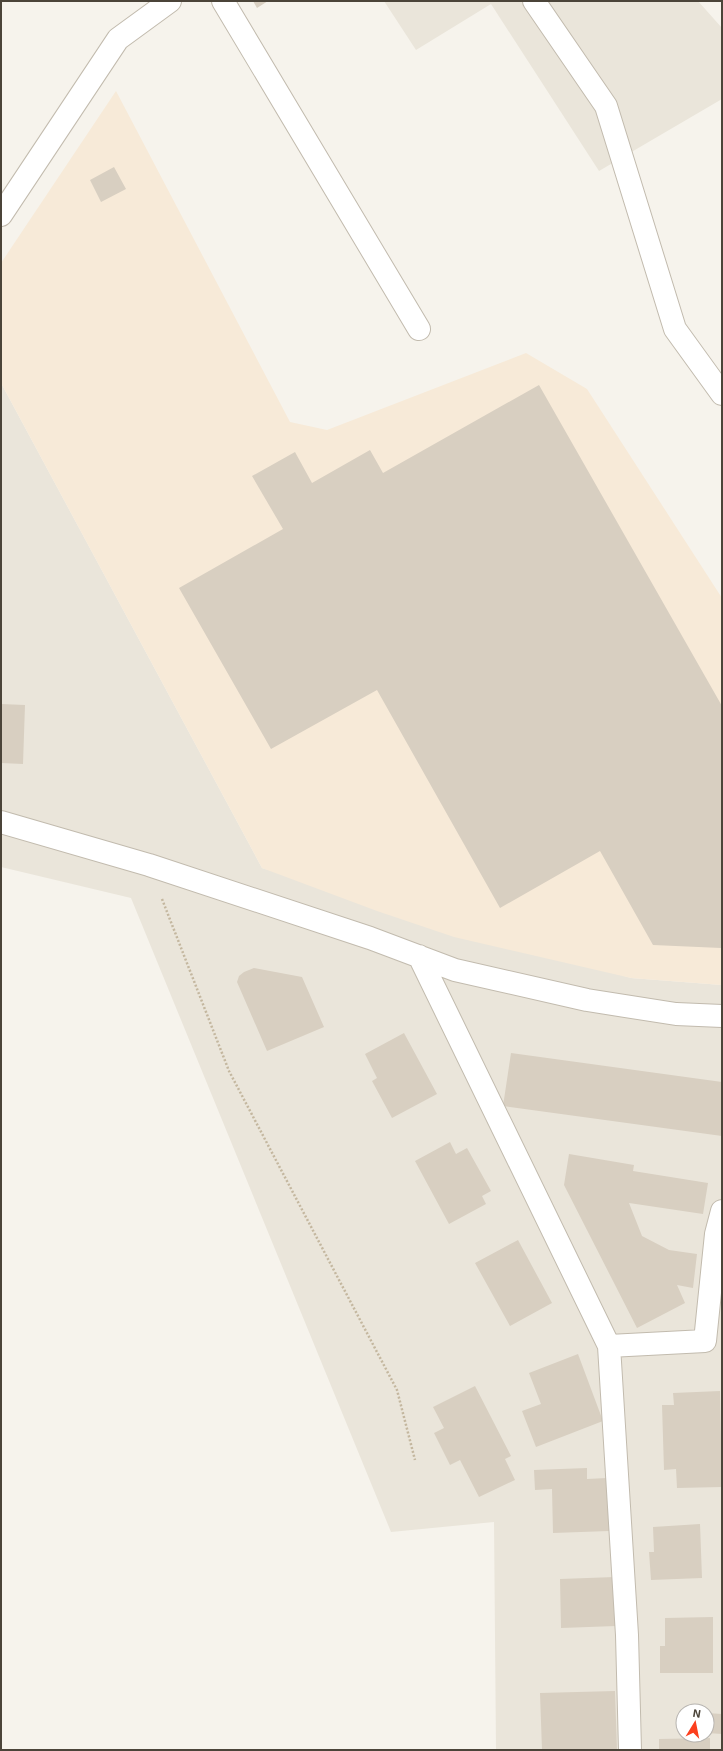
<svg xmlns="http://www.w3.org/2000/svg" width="723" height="1751" font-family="'Exo 2',sans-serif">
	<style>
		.residential { fill: #eae5da; fill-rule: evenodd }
		.commercial { fill: #f7ead8 }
		.building { fill: #d8cfc1 }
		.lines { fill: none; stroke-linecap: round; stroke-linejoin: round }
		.street-casing { stroke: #c2bbae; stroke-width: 24 }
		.path { stroke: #c4b79f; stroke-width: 2.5; stroke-dasharray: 2 2; stroke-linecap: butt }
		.street { stroke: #fff; stroke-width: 22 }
	</style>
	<rect width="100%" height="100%" fill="#f6f3ec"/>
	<path class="residential" d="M384,1H698L722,28V99L599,171L491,4L416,50Z
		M1,383L262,868L631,978L722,985V1750H496L494,1522L391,1532L131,898L1,867ZM683,1711H707V1735H683Z"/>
	<path class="commercial" d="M116,91L290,422L327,430L526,353L587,389L722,598V985L631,978L454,937L377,911L262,868L1,383V263Z"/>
	<path class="building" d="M253,1H268L257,8Z
		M114,167L126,189L101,202L90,180Z
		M539,385L722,706L721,948L653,945L600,851L500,908L377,690L271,749L179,588L283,529L252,476L295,452L312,483L370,450L383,473Z
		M1,704L25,705L23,764L1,763Z
		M254,968L302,977L324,1027L267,1051L237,982L239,976L244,972Z
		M404,1033L437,1094L392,1118L372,1081L377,1078L365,1054Z
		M511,1053L722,1082V1136L503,1106Z
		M450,1142L456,1154L467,1148L491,1191L482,1196L486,1204L449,1224L415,1161Z
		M569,1154L634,1165L633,1171L708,1183L703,1214L629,1203L642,1236L669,1250L697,1254L693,1288L677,1285L685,1303L637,1328L564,1185Z
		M518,1240L552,1303L510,1326L475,1263Z
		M578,1354L603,1421L536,1447L522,1411L541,1404L529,1373Z
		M475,1386L511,1456L505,1459L515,1480L479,1497L460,1460L450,1465L434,1433L444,1428L433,1407Z
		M720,1391L722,1487L677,1488L676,1469L664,1470L662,1405H674L673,1393Z
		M587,1468V1479L607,1478L609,1531L553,1533L552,1489L535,1490L534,1470Z
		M700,1524L702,1578L651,1580L649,1552H654L653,1527Z
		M615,1577L616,1626L561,1628L560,1579Z
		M713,1617V1673H660V1646H665V1618Z
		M615,1691L617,1750H542L540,1693Z
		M707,1713L722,1714V1734L707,1733Z
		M710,1738V1750H659V1739Z"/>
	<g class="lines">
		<defs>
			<path id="street" d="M223,1L419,329
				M534,1L606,106L675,329L722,394
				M1,215L118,39L170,1
				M1,822L149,865L370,938L455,970L587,1000L676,1014L722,1016
				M419,956L609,1346L627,1635L630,1750
				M609,1346L705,1341L716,1234L722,1211"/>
		</defs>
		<use href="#street" class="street-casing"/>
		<path class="path" d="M162,899L229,1071L397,1390L415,1460"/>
		<use href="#street" class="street"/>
	</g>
	<rect width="723" height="1751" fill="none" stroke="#4b4439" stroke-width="4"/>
	<g transform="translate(695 1723) rotate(10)"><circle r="19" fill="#ffffff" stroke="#b7b4b0"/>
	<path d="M0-3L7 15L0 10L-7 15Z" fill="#fc3f1d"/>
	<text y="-6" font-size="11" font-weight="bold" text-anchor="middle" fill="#4b4439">N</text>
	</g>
</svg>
